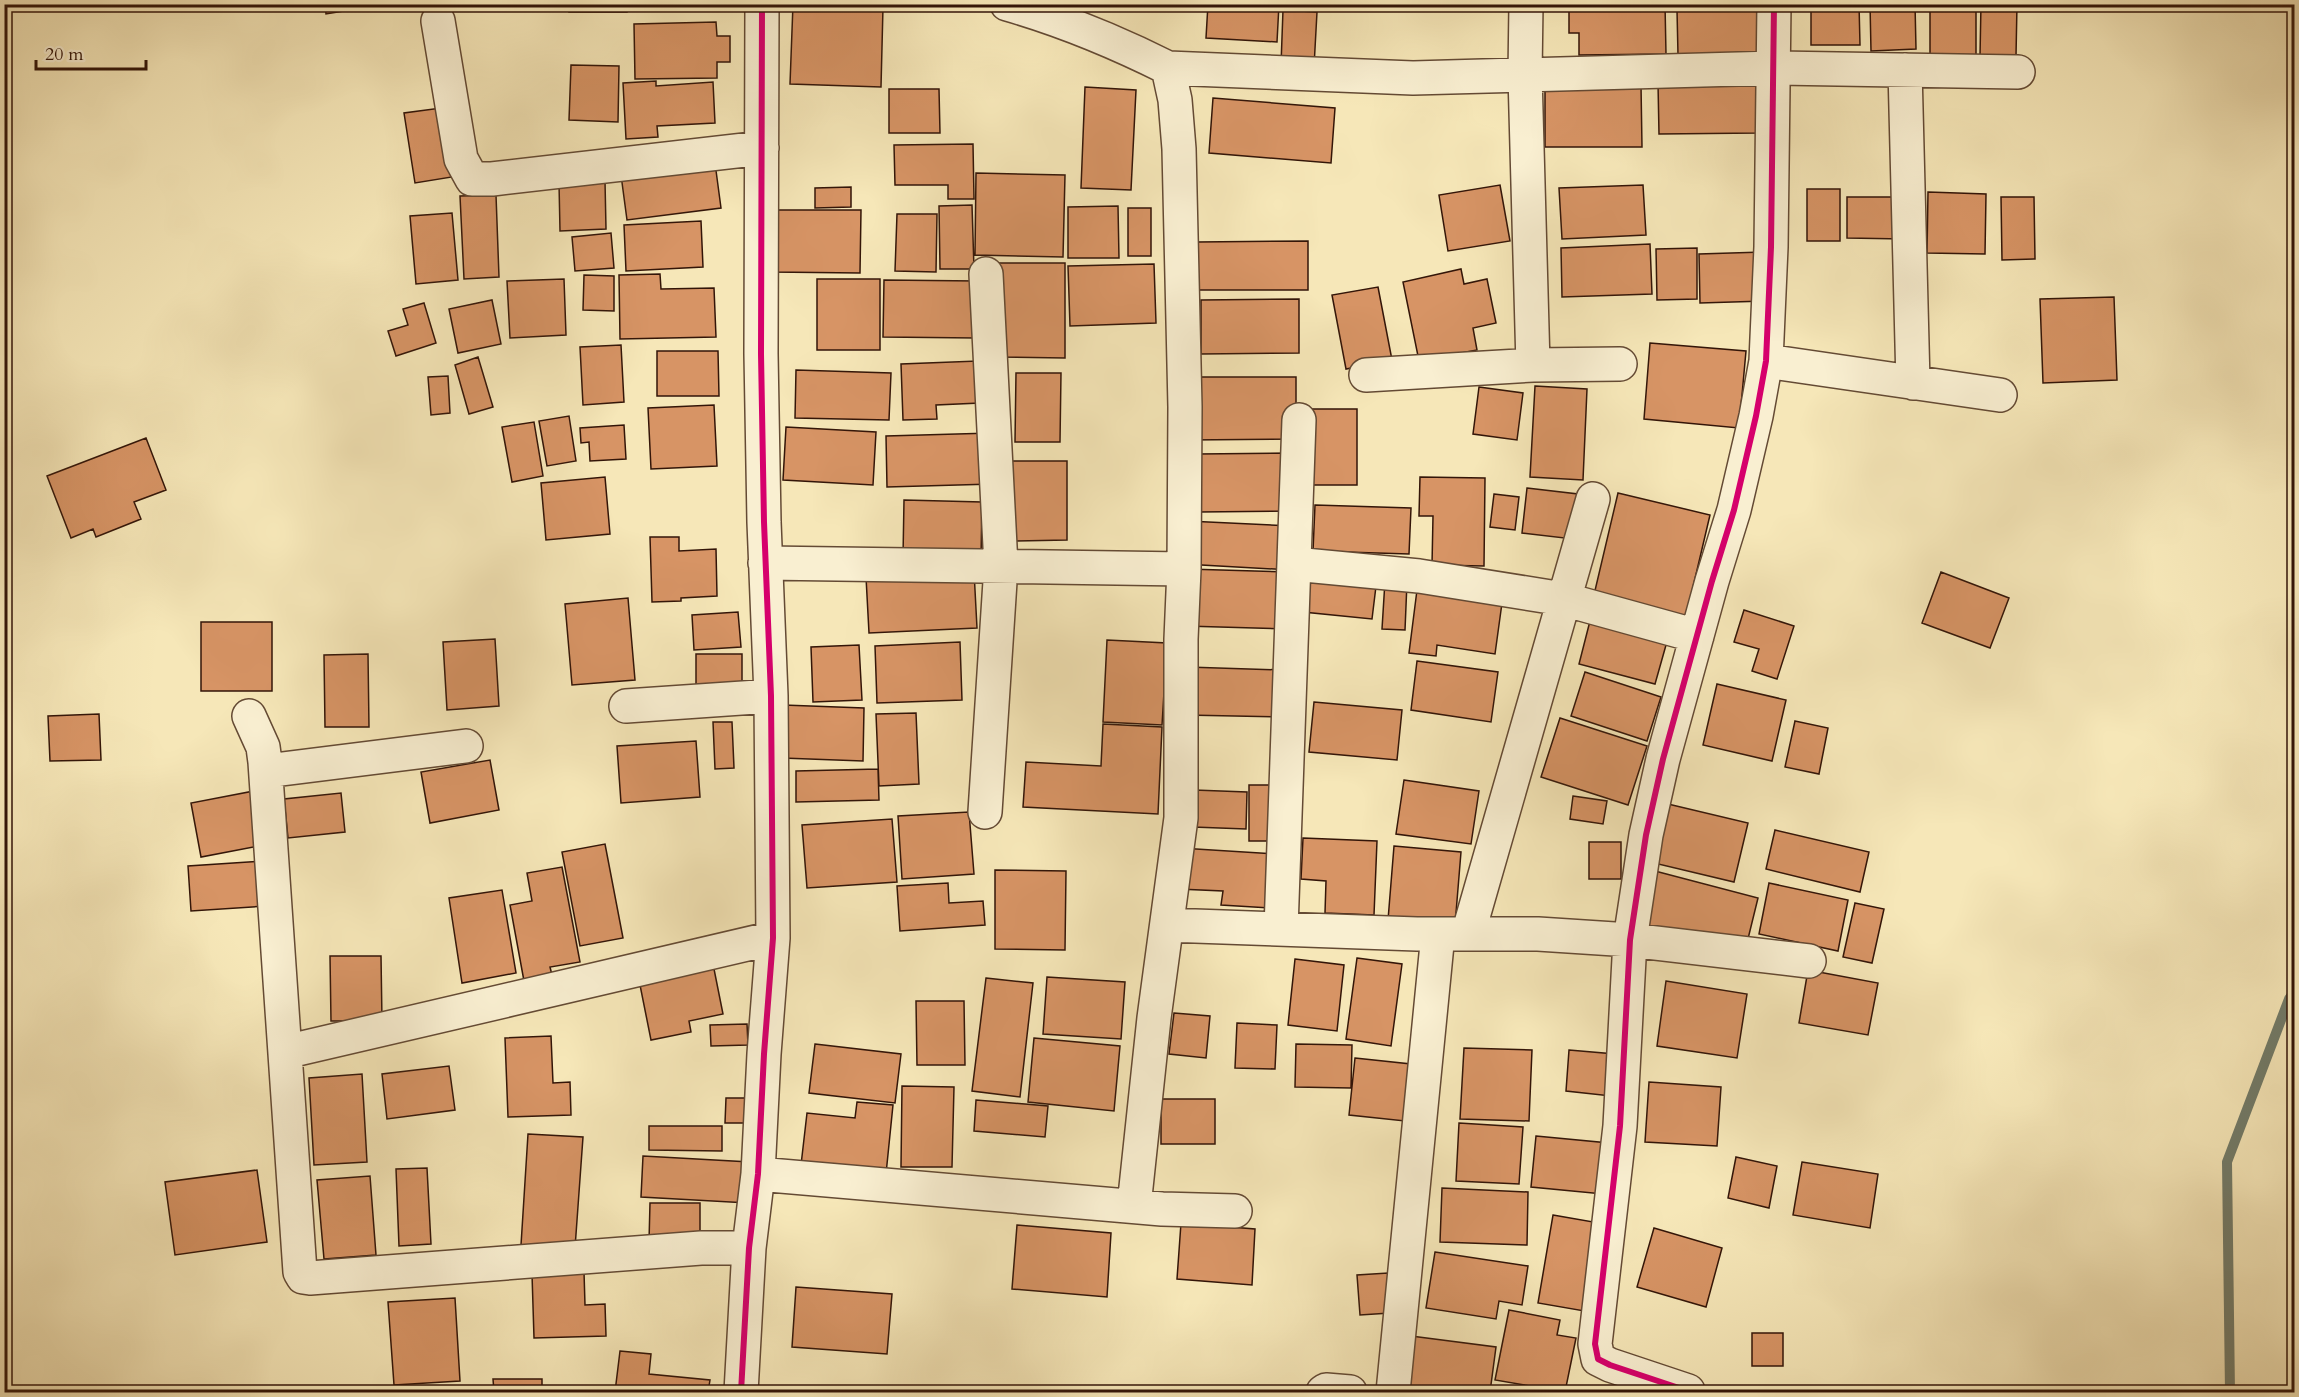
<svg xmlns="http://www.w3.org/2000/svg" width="2299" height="1397" font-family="Cardo,serif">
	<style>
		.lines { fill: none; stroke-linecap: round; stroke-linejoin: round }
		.stream { stroke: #737c6a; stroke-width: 10 }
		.building { fill: #d79465; stroke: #331508; stroke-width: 1.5 }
		.minor-casing { stroke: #644a34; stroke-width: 36 }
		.minor { stroke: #f9efd1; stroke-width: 33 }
		.cycleway-casing { stroke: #f9efd1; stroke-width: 10 }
		.cycleway { stroke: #d6006c; stroke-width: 6 }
	</style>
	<rect width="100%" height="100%" fill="#f6e7b8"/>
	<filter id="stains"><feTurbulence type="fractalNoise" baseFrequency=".00333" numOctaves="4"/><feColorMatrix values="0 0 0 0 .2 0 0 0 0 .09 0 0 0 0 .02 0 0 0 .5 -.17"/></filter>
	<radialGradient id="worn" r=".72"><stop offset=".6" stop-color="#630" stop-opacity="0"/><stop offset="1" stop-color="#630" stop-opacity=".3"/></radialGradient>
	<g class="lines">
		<path class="stream" d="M2230,1392L2227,1162L2289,999L2294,992"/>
	</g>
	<path class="building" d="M325,4H368V7L326,14Z
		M385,4H434V5L386,10Z
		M569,4H627V12H569Z
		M793,4L883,7L881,87L790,84Z
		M1208,4H1279L1277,42L1206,38Z
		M1569,4H1665L1666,54L1579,55V33H1569Z
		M1811,4H1859L1860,45H1811Z
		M1870,4H1915L1916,49L1871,51Z
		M1930,4H1976V56H1930Z
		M1981,4H2017L2016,56H1980Z
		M1765,7L1766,53L1678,55L1677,10Z
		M1283,10L1317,12L1314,67L1281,65Z
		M716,22L717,36H730V62H717V78L635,79L634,24Z
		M571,65L619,66L618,122L569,120Z
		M656,81V86L713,82L715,123L657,126L658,137L626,139L623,83Z
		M1759,82V133L1659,134L1658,83Z
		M1545,85H1641L1642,147H1545Z
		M1085,87L1136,90L1131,190L1081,188Z
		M889,89H939L940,133H889Z
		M1213,98L1335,108L1331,163L1209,153Z
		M441,108L452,177L415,183L404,113Z
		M973,144L974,199H948V185H895L894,145Z
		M715,163L721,208L627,220L621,175Z
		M976,173L1065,175L1063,257L975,255Z
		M605,181L606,229L560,231L559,183Z
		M1500,185L1510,241L1448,251L1439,195Z
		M1643,185L1646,235L1562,239L1559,188Z
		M851,187V207L815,208V188Z
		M1807,189H1840V241H1807Z
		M1928,192L1986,194L1985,254L1927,253Z
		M496,195L499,277L464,279L460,196Z
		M1847,197H1904V239L1847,238Z
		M2001,197H2034L2035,259L2002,260Z
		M972,205L974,269H940L939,206Z
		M1118,206L1119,258H1068V207Z
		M1128,208H1151V256H1128Z
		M771,210H861L860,273L771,272Z
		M452,213L458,280L416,284L410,216Z
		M897,214H937L936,272L895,271Z
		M701,221L703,267L626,271L624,225Z
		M611,233L614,268L575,271L572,237Z
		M1308,241V290H1197V242Z
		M1650,244L1652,294L1562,297L1561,248Z
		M1697,248V299L1657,300L1656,249Z
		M1763,252L1765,301L1700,303L1699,254Z
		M999,263H1065V358L999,357Z
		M1154,264L1156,323L1070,326L1068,266Z
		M1461,269L1464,284L1487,279L1496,323L1473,328L1477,350L1419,361L1403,282Z
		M660,274L661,289L714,288L716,337L620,339L619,275Z
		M584,275L614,276V311L583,310Z
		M564,279L566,335L510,338L507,281Z
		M817,279H880V350H817Z
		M884,280L977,281L976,338L883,337Z
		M1378,287L1392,360L1346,369L1332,295Z
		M2114,297L2117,380L2043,383L2040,299Z
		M1299,299V353L1201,354V300Z
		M492,300L501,344L458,353L449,309Z
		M424,303L436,343L396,356L388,331L408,325L403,309Z
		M1650,343L1746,351L1739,428L1644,419Z
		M621,345L624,402L583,405L580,347Z
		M657,351H718L719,396H657Z
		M478,357L493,407L469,414L455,365Z
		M978,361L980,403L936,405L937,419L903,420L901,364Z
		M796,370L891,373L889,420L795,418Z
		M1016,373H1061L1060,442H1015Z
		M448,376L450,413L431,415L428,377Z
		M1187,377H1296V439L1187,440Z
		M1535,386L1587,389L1583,480L1530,477Z
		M1479,387L1523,393L1517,440L1473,434Z
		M714,405L717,466L651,469L648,408Z
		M1307,409H1357V485H1307Z
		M569,416L576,461L547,466L539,421Z
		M534,422L543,476L512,482L502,427Z
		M624,425L626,459L590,461L589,442L581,443L580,428Z
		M786,427L876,432L873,485L783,480Z
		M992,433L993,484L887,487L886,436Z
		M146,438L166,490L134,502L141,519L96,537L93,529L71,538L47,476Z
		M1290,453L1291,511L1199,512L1198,454Z
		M1009,461H1067V540L1010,541Z
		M605,477L610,534L546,540L541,483Z
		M1420,477L1485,478L1484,566L1432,565L1433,516H1419Z
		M1527,488L1578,494L1573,539L1522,533Z
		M1618,493L1710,515L1685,621L1593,599Z
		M1494,494L1519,497L1515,530L1490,527Z
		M904,500L982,502L981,559L903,557Z
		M1315,505L1411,508L1409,554L1313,551Z
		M1187,521L1292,526L1291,570L1184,564Z
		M650,537H679V551L716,549L717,596L681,598V601L652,602Z
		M1187,569L1291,572L1289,629L1185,626Z
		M974,571L977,628L869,633L866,577Z
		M1306,571L1377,578L1372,619L1303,612Z
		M1941,572L2009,598L1990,648L1922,623Z
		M1385,581L1407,582L1405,630L1382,629Z
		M1417,590L1502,603L1495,654L1437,645L1436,656L1409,653Z
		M628,598L635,680L572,685L565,604Z
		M1744,610L1794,626L1777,679L1752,671L1759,649L1734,642Z
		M738,612L741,647L694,650L692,615Z
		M1591,617L1668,638L1655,684L1579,664Z
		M201,622H272V691H201Z
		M495,639L499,706L447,710L443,642Z
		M1107,640L1167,643L1162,725L1103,722Z
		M960,642L962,700L877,703L875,646Z
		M859,645L862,700L813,702L811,647Z
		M368,654L369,727H325L324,655Z
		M696,654H742V691H696Z
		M1417,661L1498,672L1491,722L1411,710Z
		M1187,667L1283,670V717L1185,715Z
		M1585,672L1661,697L1647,741L1571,716Z
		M1717,684L1786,700L1772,761L1703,745Z
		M1314,702L1402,710L1397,760L1309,752Z
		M783,705L864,708L863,761L782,758Z
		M916,713L919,784L879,786L876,714Z
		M99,714L101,760L50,761L48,716Z
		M1560,718L1647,746L1628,805L1541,777Z
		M1795,721L1828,728L1819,774L1785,767Z
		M713,722H732L734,768L715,769Z
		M1103,724L1162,727L1158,814L1023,807L1026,762L1101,766Z
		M696,741L700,797L621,803L617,746Z
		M490,760L499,810L430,823L421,772Z
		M878,769L879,800L796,802V771Z
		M1404,780L1479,791L1471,844L1396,834Z
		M1249,785H1277V841H1249Z
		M1194,790L1247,792L1246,829L1193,827Z
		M254,791L264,845L201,857L191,803Z
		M341,793L345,832L288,838L284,799Z
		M1573,796L1607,801L1603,824L1570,819Z
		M1668,804L1748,823L1734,882L1654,863Z
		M969,812L974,874L902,879L898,816Z
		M892,819L897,882L807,888L802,825Z
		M1775,830L1869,852L1860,892L1766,869Z
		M1303,838L1377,841L1374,915L1325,913L1326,881L1301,879Z
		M1589,842H1621V879H1589Z
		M605,844L623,938L580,946L562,852Z
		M1394,846L1461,852L1455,925L1388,920Z
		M1180,848L1274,854L1270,908L1221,905L1223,891L1178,889Z
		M263,861L266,906L191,911L188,866Z
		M562,867L580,962L550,967L552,975L524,981L510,905L532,901L527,873Z
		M995,870L1066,871L1065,950L995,949Z
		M1655,871L1758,898L1745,951L1642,925Z
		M948,883L949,903L983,901L985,925L900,931L897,886Z
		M1769,883L1848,900L1838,951L1759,934Z
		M502,890L516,973L462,983L449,898Z
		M1855,903L1884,909L1872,963L1843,957Z
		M330,956H381L382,1021H331Z
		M1357,958L1402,964L1391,1046L1346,1039Z
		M1295,959L1344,965L1337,1031L1288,1025Z
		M713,964L723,1014L689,1021L691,1032L651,1040L639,980Z
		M1808,970L1878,983L1868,1035L1799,1023Z
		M1047,977L1125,982L1121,1039L1043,1034Z
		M986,978L1033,983L1020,1097L972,1091Z
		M1666,981L1747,994L1737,1058L1657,1046Z
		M916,1001H964L965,1065H917Z
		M1174,1013L1210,1016L1206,1058L1169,1054Z
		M1237,1023L1277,1025L1275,1069L1235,1068Z
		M747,1024L748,1045L711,1046L710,1025Z
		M551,1036L553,1083L570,1082L571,1115L508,1117L505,1038Z
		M1034,1038L1120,1046L1114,1111L1028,1102Z
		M815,1044L901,1054L895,1103L809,1093Z
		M1296,1044L1352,1045L1351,1088L1295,1087Z
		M1464,1048L1532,1050L1529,1121L1460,1119Z
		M1569,1050L1615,1054L1611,1096L1566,1091Z
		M1355,1058L1411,1064L1405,1121L1349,1115Z
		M449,1066L455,1110L387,1119L382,1074Z
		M362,1074L367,1162L314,1165L309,1078Z
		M1649,1082L1721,1087L1717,1146L1645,1142Z
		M902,1086L954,1087L952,1167H901Z
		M726,1098H754V1123H725Z
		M1161,1099H1215V1144H1161Z
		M976,1100L1048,1106L1045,1137L974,1131Z
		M857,1102L893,1105L886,1174L801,1165L807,1113L855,1118Z
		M1459,1123L1523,1127L1519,1184L1456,1181Z
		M649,1126H722V1151L649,1150Z
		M528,1134L583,1137L575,1248L521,1245Z
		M1536,1136L1609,1143L1603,1194L1531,1187Z
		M643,1156L750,1162L748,1203L641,1197Z
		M1736,1157L1777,1166L1769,1208L1728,1198Z
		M1802,1162L1878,1174L1870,1228L1793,1215Z
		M427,1168L431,1244L399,1246L396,1169Z
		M257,1170L267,1242L175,1255L165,1182Z
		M370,1176L376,1255L324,1259L317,1180Z
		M1442,1188L1528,1192L1527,1245L1440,1242Z
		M650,1203H700V1242H649Z
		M1553,1215L1605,1224L1590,1312L1538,1303Z
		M1181,1223L1255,1229L1252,1285L1177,1279Z
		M1017,1225L1111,1233L1107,1297L1012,1289Z
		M1654,1228L1722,1248L1706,1307L1637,1287Z
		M1435,1252L1528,1266L1522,1305L1499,1301L1496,1319L1426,1308Z
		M584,1272L585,1305L605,1304L606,1336L534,1338L532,1274Z
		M1388,1273L1390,1313L1360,1315L1357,1275Z
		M796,1287L892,1294L887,1354L792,1347Z
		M455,1298L460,1381L394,1385L388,1302Z
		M1509,1310L1560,1320L1557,1335L1576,1338L1565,1392L1495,1380Z
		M1752,1333H1783V1366H1752Z
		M1411,1336L1496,1347L1490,1392H1408Z
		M620,1351L651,1354L649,1374L710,1380L708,1392H615Z
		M493,1379H542V1392H494Z"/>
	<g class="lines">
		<defs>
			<path id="minor" d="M1007,4C1063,20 1116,42 1168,68L1175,100L1179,149L1185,407L1184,569L1181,639V818L1154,1018L1134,1206
				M438,21L461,159L472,179H492L762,148
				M1168,68L1413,78L1774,68L2018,72
				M1905,70L1913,383
				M1766,361L2000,395
				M1533,365L1620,364
				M1366,375L1533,365L1525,75L1526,4
				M765,563L1184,569
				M1294,564L1419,576L1563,599L1697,636
				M626,706L771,696
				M249,716L263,747L265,762L300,1272L303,1277L310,1278L701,1248H749
				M266,771L466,746
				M985,812L1001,566L986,274
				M1167,925L1417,934H1538L1630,940L1809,961
				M1281,929L1299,420
				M1468,934L1593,499
				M285,1052L773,938
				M758,1174L1162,1209L1235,1211
				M1688,1391L1610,1365L1598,1359L1595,1344L1620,1126L1630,940L1646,835L1663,759L1712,581L1734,510L1756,416L1766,361L1771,247L1774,4
				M741,1392L749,1248L758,1174L764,1054L773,938L771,696L764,522L761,354L762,4
				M1323,1392L1326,1390L1350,1392
				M1393,1392L1438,934"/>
		</defs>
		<use href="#minor" class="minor-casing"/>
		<use href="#minor" class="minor"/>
		<defs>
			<path id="cycleway" d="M1688,1391L1610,1365L1598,1359L1595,1344L1620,1126L1630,940L1646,835L1663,759L1712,581L1734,510L1756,416L1766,361L1771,247L1774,4
				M741,1392L749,1248L758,1174L764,1054L773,938L771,696L764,522L761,354L762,4"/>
		</defs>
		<use href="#cycleway" class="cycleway-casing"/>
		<use href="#cycleway" class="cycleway"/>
	</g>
	<rect width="2299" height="1397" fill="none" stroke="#f6e7b8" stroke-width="24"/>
	<rect x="6" y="6" width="2287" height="1385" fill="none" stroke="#331508" stroke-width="3"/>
	<rect x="12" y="12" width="2275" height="1373" fill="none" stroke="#331508" stroke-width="1.5"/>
	<path d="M36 60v9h110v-9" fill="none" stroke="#331508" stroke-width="3"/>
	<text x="45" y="60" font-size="18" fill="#331508" stroke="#f9efd1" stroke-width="4.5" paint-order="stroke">20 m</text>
	<rect width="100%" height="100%" filter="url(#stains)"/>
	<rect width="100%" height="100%" fill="url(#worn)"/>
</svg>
